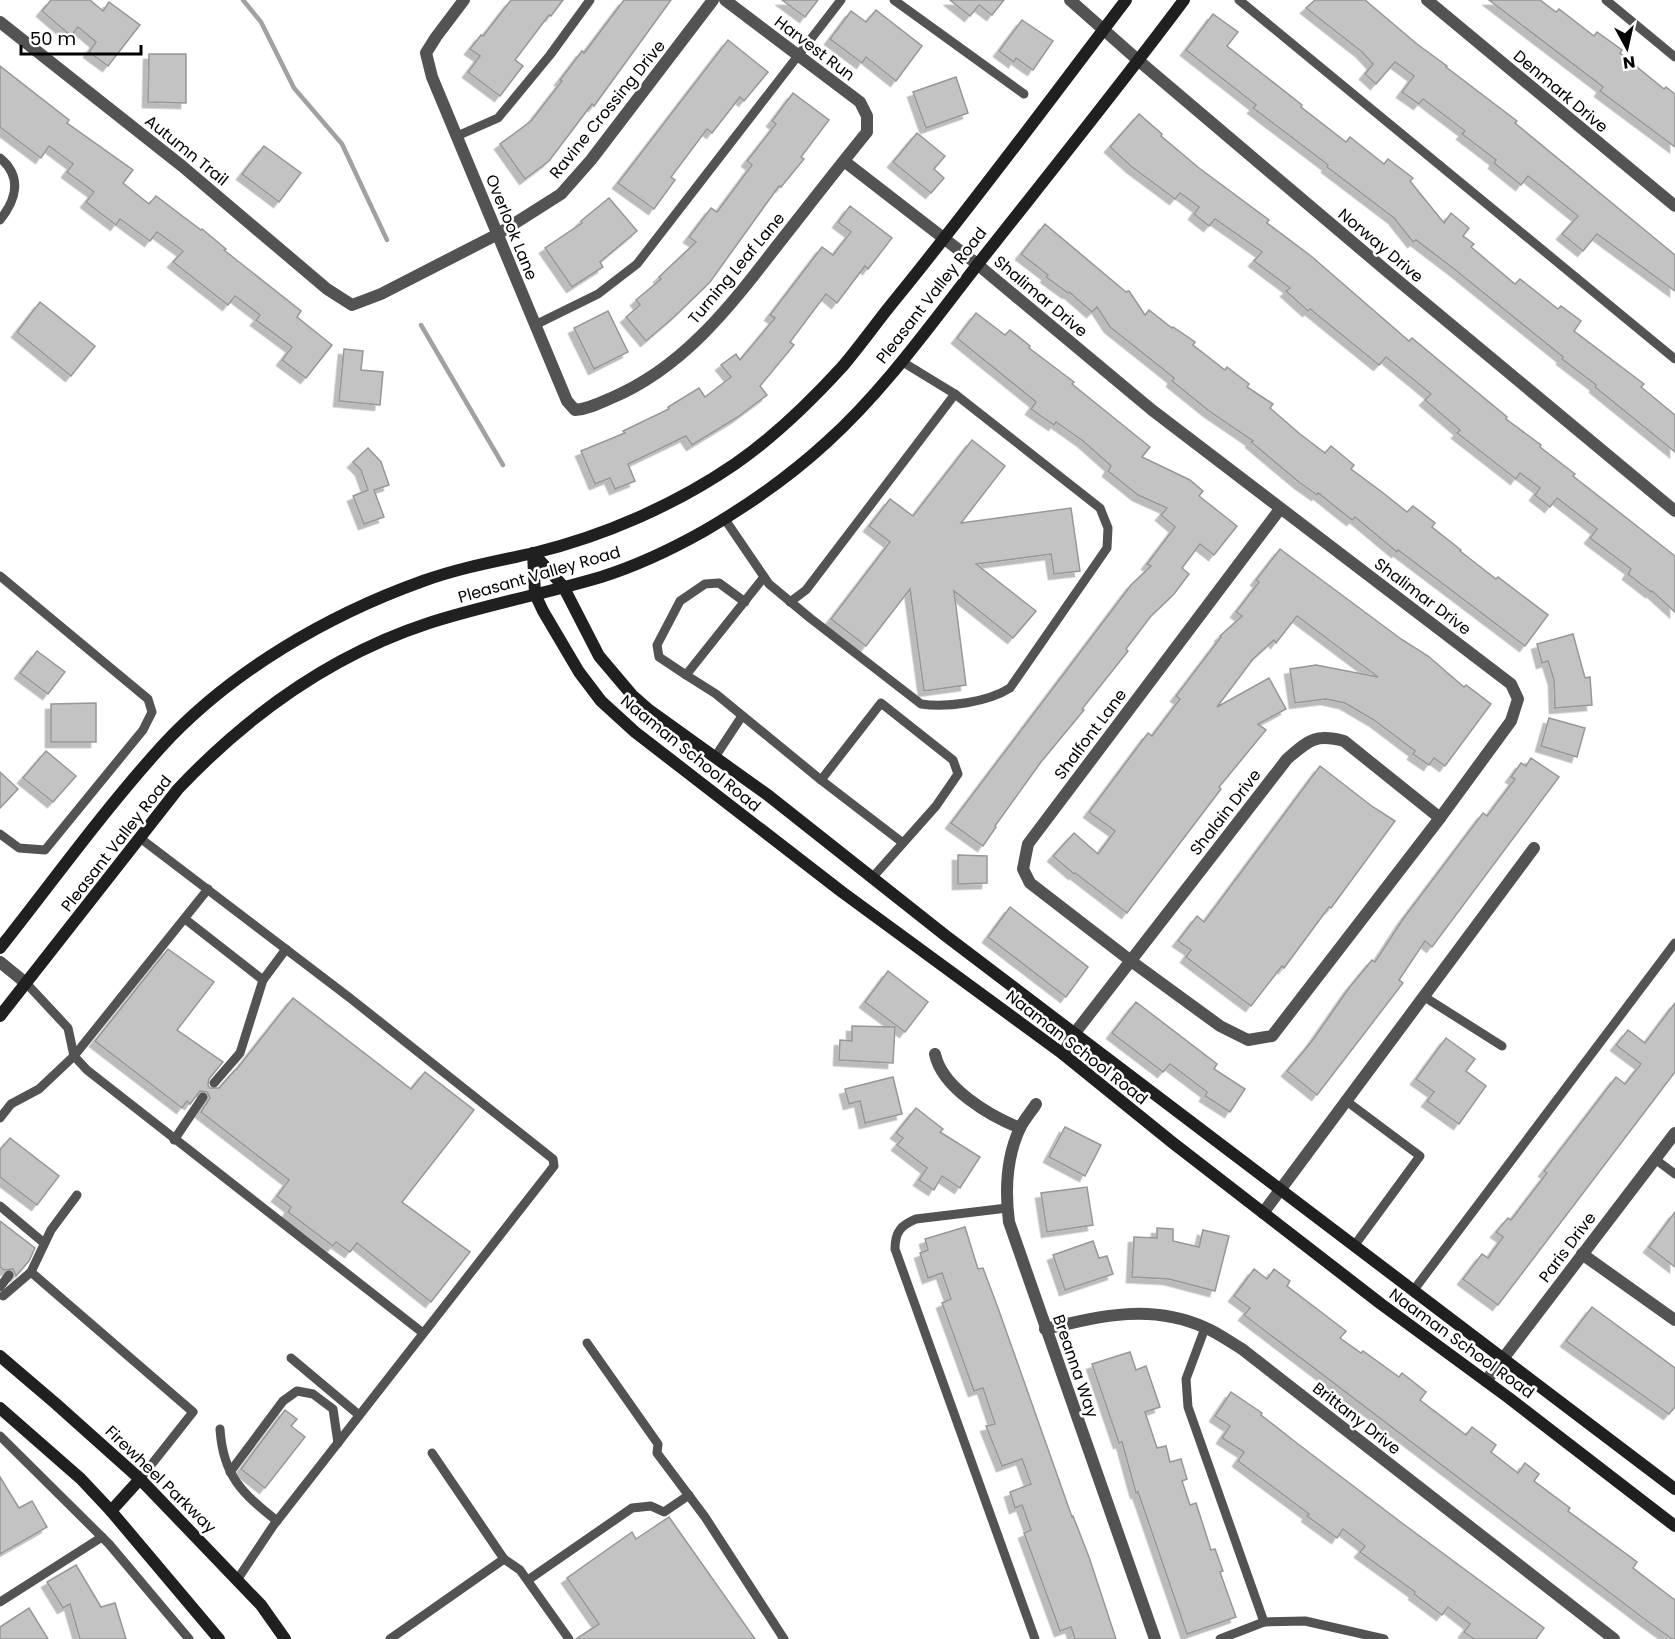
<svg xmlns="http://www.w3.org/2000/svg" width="1675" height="1639" font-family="Poppins,sans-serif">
<defs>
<filter id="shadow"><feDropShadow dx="-5.5" dy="5.5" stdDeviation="0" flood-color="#0004"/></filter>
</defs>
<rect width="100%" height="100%" fill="#fff"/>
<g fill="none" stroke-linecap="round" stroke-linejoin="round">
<!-- stream -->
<g stroke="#a1a1a1" stroke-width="4.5">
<polyline points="243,0 261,22 294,88 342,144 387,240"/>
<polyline points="421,325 503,465"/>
</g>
</g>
<!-- building -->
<g fill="#c3c3c3" stroke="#979797" stroke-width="1.5" filter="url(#shadow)">
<polygon points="51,0 90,0 103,11 109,2 140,25 108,66 89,52 96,42 78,27 71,36 42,11"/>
<polygon points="511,0 563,0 551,16 549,15 515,60 523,66 500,96 468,72 480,56 470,49 481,35 483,36"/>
<polygon points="624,0 671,0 594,106 592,104 549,161 525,179 500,144 531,121 562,81 560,80 582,51 584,53"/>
<polygon points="782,0 818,0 805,17"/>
<polygon points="950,0 1004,0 992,15 979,5 970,16"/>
<polygon points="1315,0 1365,0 1417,44 1447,66 1446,67 1517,121 1515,123 1675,255 1675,291 1597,234 1583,251 1562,234 1578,216 1528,176 1521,185 1494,163 1496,160 1462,134 1465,131 1423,99 1419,104 1402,92 1414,76 1395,62 1376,84 1365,74 1373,64 1362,52 1306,8"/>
<polygon points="1489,0 1540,0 1556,12 1559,9 1594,36 1597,32 1622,50 1620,53 1664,89 1666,87 1675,94 1675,147 1600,91 1603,87"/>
<polygon points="876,10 922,46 896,81 866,57 862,63 830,39 851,11 866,22"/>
<polygon points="1213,14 1238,32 1227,46 1302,105 1301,107 1346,142 1350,137 1384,164 1388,159 1413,178 1410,181 1444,223 1451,213 1469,228 1463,236 1474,244 1471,247 1515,284 1520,279 1558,309 1561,306 1581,321 1574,331 1644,384 1641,387 1675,415 1675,452 1595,387 1596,385 1562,359 1563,357 1454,269 1416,240 1413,242 1394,218 1327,167 1328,165 1253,108 1256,105 1186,50"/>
<polygon points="1022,20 1053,41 1033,70 1016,58 1014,62 999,51"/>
<polygon points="728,40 768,72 744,101 740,97 712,133 707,129 671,177 675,180 654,209 618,183"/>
<polygon points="149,54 186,54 186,103 148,102"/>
<polygon points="0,66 69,120 67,123 133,170 123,183 149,204 156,196 201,230 202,229 226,249 224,250 301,311 297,317 332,345 306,378 282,360 292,347 256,320 260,315 235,296 228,305 173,262 183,251 157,232 150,241 120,219 116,225 86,202 94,192 67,172 73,164 49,146 41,158 0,127"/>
<polygon points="956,77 968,113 926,128 913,92"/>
<polygon points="793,93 829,120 801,157 804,159 781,187 779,186 710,282 674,317 646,341 626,317 640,305 636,300 661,279 659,277 696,242 689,237 711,208 717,212 752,165 747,161 776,124 772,121"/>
<polygon points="1139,114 1162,134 1161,136 1199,168 1269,220 1267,223 1311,256 1409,341 1412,338 1507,417 1506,419 1541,445 1540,447 1575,474 1573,476 1675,556 1675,612 1652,591 1651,592 1628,574 1631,569 1590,538 1597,529 1557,498 1550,507 1535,495 1540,488 1520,473 1516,479 1457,433 1460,430 1425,400 1431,394 1386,357 1379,365 1310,309 1308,311 1286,291 1290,288 1254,261 1262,252 1215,219 1209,226 1194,214 1199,207 1180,193 1175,199 1132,167 1110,147"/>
<polygon points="917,133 945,156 934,169 944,178 931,193 893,162"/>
<polygon points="264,146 301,173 279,202 242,174"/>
<polygon points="609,198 637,231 600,262 603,267 572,287 545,248 582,223 581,221"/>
<polygon points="850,206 892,238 868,269 865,266 837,303 826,294 790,342 794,345 760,386 767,395 738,417 692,445 686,436 628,464 635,481 615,489 610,478 595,484 581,451 625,433 623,431 669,409 668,407 699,388 705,397 731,377 721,365 736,354 740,360 775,318 770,315 822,247 833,255 851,232 838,222"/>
<polygon points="1045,224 1126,292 1129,291 1145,315 1149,310 1172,328 1173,327 1195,342 1193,345 1225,370 1227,367 1249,384 1247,387 1273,404 1270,408 1300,434 1325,453 1331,446 1354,465 1351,469 1382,492 1407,512 1413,506 1435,523 1432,527 1461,550 1460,551 1496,579 1498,577 1548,615 1525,646 1398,550 1397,552 1355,517 1352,520 1318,493 1317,495 1300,483 1251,442 1253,441 1209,411 1172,381 1174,378 1110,327 1097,307 1092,312 1069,292 1068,293 1046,277 1048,275 1021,254"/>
<polygon points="40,302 95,346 71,376 17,332"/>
<polygon points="608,311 628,352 594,369 574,328"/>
<polygon points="976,313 1005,335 1010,330 1030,346 1029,348 1074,382 1072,384 1150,447 1142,457 1190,480 1203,491 1199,496 1237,526 1214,555 1200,544 1182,568 1189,574 1174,594 1151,616 1126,649 1128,651 1082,709 1084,710 1041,762 995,826 996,827 983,846 951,823 1131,585 1151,566 1147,564 1175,527 1161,515 1167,508 1138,495 1108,471 1111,466 1083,441 1056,422 1054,425 1031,409 1036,402 957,338"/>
<polygon points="344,349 363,351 361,370 383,372 380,405 339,401"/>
<polygon points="972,440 1005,466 961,523 1071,508 1080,571 1054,574 1051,554 976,564 1036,611 1013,638 954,591 966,685 924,691 910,589 866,646 831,619 890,542 869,526 890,499 913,516"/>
<polygon points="368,448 381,462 389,485 374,490 384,517 364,524 353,496 368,490 361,470 353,462"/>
<polygon points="1280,549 1401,639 1428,656 1464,687 1466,685 1491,704 1445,766 1434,758 1429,765 1413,754 1415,751 1374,720 1345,703 1326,699 1295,703 1290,669 1316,665 1378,677 1297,616 1276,643 1274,640 1253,659 1217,707 1269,678 1286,709 1258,724 1266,730 1219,787 1221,789 1127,913 1075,873 1074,874 1053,856 1074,833 1098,854 1115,831 1089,812 1148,733 1152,736 1180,699 1176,696 1221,637 1220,636 1242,616 1236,612 1259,582 1256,580"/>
<polygon points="1573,634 1585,678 1590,677 1592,705 1555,708 1554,680 1548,661 1542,663 1537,644"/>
<polygon points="37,651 65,672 48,694 20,673"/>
<polygon points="96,703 96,742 51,742 51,704"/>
<polygon points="1549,718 1585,728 1577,757 1541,746"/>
<polygon points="46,751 76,776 53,802 23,778"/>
<polygon points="1531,758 1559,777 1432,947 1425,941 1399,980 1403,983 1317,1095 1287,1071 1312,1041 1349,988 1372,960 1375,962 1403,919 1483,813 1487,816 1515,779 1511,777 1521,763 1526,766"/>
<polygon points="1320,766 1373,807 1395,821 1331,908 1329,907 1284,968 1282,966 1251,1006 1186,957 1191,950 1178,941 1197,916 1204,922"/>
<polygon points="0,772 18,789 0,808"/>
<polygon points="958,855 987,856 987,883 958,884"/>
<polygon points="1010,907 1088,967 1066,997 988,937"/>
<polygon points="168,949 214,982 177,1030 223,1062 209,1079 208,1085 210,1088 219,1088 235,1070 236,1070 293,998 411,1089 425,1072 474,1110 402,1202 470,1252 431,1302 357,1243 350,1252 336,1242 333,1246 288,1212 291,1207 277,1196 289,1180 201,1112 210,1098 207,1092 200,1091 190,1104 187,1101 182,1108 95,1041"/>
<polygon points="888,971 928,1002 905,1032 865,1002"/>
<polygon points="1136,1002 1217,1064 1214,1069 1245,1089 1230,1112 1205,1096 1207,1092 1170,1064 1163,1072 1112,1033"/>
<polygon points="1675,1003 1675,1072 1498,1305 1463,1279 1482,1254 1488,1258 1503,1237 1496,1232 1508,1218 1511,1220 1547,1173 1544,1171 1616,1077 1625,1084 1641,1064 1616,1045 1628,1030 1645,1043"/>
<polygon points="852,1026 895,1027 893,1063 839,1060 840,1040 852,1041"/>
<polygon points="1446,1038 1475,1059 1466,1071 1486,1086 1459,1124 1427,1101 1434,1092 1416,1079"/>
<polygon points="893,1077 902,1114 865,1123 860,1101 849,1104 845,1089"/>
<polygon points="916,1108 943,1129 940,1132 980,1157 960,1188 942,1176 934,1190 919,1180 927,1168 897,1145 903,1138 896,1133"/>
<polygon points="1065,1127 1101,1145 1085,1176 1049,1157"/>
<polygon points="10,1138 59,1176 37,1205 0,1177 0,1150"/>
<polygon points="1087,1187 1093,1225 1047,1232 1041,1193"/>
<polygon points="1675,1212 1675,1267 1649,1247"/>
<polygon points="0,1221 35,1248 29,1261 16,1276 13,1269 4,1270 0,1267"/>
<polygon points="965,1227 978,1269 983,1268 998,1308 1072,1517 1073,1516 1089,1557 1116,1639 1075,1639 1071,1627 1060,1631 1024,1533 1031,1530 1022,1505 1015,1508 1010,1492 1031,1484 1022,1459 1002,1466 986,1426 995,1424 983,1388 974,1391 942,1303 951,1299 942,1273 928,1278 920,1253 928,1250 925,1239"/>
<polygon points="1157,1228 1173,1229 1173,1241 1199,1247 1203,1230 1229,1236 1215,1291 1169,1279 1132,1277 1134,1237 1157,1238"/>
<polygon points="1093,1241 1099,1258 1107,1256 1113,1274 1065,1290 1053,1255"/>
<polygon points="1254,1269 1267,1279 1274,1269 1290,1281 1287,1286 1346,1331 1340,1338 1361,1353 1363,1351 1399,1377 1402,1373 1426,1392 1420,1400 1466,1435 1472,1427 1496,1445 1491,1452 1518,1473 1525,1463 1539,1474 1534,1481 1570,1508 1568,1511 1637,1562 1633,1568 1675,1600 1675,1639 1672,1639 1647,1621 1244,1315 1250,1308 1234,1296"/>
<polygon points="1592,1307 1675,1368 1675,1407 1669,1414 1566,1341"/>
<polygon points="1130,1352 1136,1370 1146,1366 1160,1407 1145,1412 1157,1448 1166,1446 1170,1462 1181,1459 1187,1479 1182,1481 1190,1505 1196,1503 1211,1550 1215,1549 1223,1571 1220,1572 1236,1617 1187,1634 1138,1492 1136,1493 1122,1442 1119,1443 1092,1364"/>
<polygon points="1231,1392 1262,1413 1261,1415 1298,1444 1402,1523 1544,1628 1536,1639 1474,1639 1464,1632 1470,1624 1448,1607 1442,1615 1414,1594 1415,1592 1360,1552 1365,1546 1343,1529 1337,1538 1307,1516 1309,1514 1238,1461 1244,1452 1222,1438 1230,1426 1215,1416"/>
<polygon points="285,1410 297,1419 291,1426 305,1437 265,1488 241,1469"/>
<polygon points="0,1477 19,1508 32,1501 47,1527 0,1554"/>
<polygon points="669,1517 755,1639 576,1639 599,1624 567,1578 632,1532 636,1539"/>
<polygon points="76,1565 101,1607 115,1603 126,1639 80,1639 70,1604 63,1608 47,1582"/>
<polygon points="29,1608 48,1639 0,1639 0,1627"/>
</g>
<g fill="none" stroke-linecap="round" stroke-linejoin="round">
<!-- service -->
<g stroke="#535353" stroke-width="9">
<polyline points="894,0 1024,94"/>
<polyline points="1239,0 1675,359"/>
<polyline points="1606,0 1675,57"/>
<polyline points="457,136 498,118 550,55 590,0"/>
<path d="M0 158C23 177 16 200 0 220"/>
<polyline points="535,325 598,294 637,264 841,0"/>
<path d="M724 518 769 584 810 618 921 704C947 708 988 702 1010 688L1107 548 1108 528 1100 508 955 394 901 361"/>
<polyline points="0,576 148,699 152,712 143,730 45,850 19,848 0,834"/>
<polyline points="764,577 686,675 716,694 821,780 881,703 953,760 958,774 936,806 872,878"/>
<polyline points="790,602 806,590 955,394"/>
<polyline points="686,675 659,657 657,645 680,601 705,584 719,583 745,602"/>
<polyline points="715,757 742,716"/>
<polyline points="821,780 903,843"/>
<polyline points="140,838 350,998 553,1159 554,1166 273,1526 237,1580"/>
<polyline points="185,919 263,980 286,949"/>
<polyline points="27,984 68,1028 74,1056 87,1070 423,1333"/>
<polyline points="1423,996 1502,1046"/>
<polyline points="214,1083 240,1053 263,980"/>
<polyline points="1345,1100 1420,1156 1354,1246"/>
<polyline points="0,1118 11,1104 39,1089 74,1056 208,889"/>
<polyline points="174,1140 203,1097"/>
<polyline points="1655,1159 1675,1174"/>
<polyline points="0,1206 44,1243"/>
<path d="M1007 1208 916 1219C901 1225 895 1232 895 1249L1035 1639"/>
<polyline points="31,1272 51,1230 77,1195"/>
<polyline points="0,1287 9,1275"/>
<polyline points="1413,1291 1675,943"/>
<polyline points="3,1296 31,1272 193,1412 140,1479"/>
<polyline points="1205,1328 1186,1379 1188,1407 1264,1622"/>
<polyline points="587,1343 658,1444 657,1453 705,1517 784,1639"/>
<polyline points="291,1358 359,1415"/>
<path d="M220 1429C223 1476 242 1493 277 1521"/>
<polyline points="0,1436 109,1544 189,1639"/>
<polyline points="432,1453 504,1559"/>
<polyline points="230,1472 283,1401 297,1391 313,1394 333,1409 338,1443"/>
<polyline points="528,1580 632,1508 651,1506 664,1512 689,1495"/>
<polyline points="0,1602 102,1537"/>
<polyline points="390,1639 504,1559 520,1570 569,1639"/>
<polyline points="1220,1639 1264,1622 1305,1621 1384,1639"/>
</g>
<!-- minor -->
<g stroke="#535353" stroke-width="12">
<path d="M464 0 436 37 426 53 432 77 567 401 575 410C587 409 598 404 609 399 682 369 729 308 776 247 806 209 836 170 867 132V116L860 102 725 0"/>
<polyline points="1070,0 1139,61 1389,273 1675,511"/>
<polyline points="1427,0 1675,206"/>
<polyline points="0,22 182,166 327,289 352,305 381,294 498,234 561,194 591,160 713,0"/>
<polyline points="844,161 977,264 1152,410 1511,684 1518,699 1511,721 1440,818 1272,1036 1248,1040 1220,1026 1131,961 1030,883 1023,869 1028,844 1280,509"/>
<polyline points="0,962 27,984"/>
<path d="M935 1054C942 1088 990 1116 1020 1128"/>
<path d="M1063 1054 1074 1034 1287 759C1308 741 1315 733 1344 741L1440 818"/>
<path d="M1036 1104C1031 1112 1024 1120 1020 1128 1006 1158 1005 1191 1009 1222L1155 1639"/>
<polyline points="1263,1213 1534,848"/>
<polyline points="1582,1254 1675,1320"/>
<path d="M1045 1329C1100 1316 1151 1303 1206 1328 1218 1333 1230 1342 1242 1349L1614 1639"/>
<polyline points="1486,1381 1675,1133"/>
</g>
<!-- secondary -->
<g stroke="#202020" stroke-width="12">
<polyline points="533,553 535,594 543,611 579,672 601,701 635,732 842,892 1063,1054 1173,1143 1381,1304 1509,1398 1675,1526"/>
<polyline points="533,553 563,586 599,656 632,695 649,710 769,796 946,936 1675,1489"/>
<path d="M0 948C53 881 104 810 162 746 231 671 328 615 423 581 459 568 497 561 534 553 604 536 675 505 735 464 774 437 810 402 842 367 860 346 876 323 894 301 974 203 1049 101 1126 0"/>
<path d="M0 1016 178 789C247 716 331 655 429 623 485 605 544 594 601 577 636 566 672 549 704 531 747 506 790 476 827 442 890 385 940 311 993 245 1057 164 1122 83 1184 0"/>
<polyline points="0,1356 55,1403 140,1479 261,1605 285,1639"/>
<polyline points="0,1408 81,1479 111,1511 219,1639"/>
<polyline points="111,1511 140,1479"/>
</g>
</g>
<g text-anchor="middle" stroke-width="5" stroke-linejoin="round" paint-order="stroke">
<!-- street labels -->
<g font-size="16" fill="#000" stroke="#fff">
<text transform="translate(815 48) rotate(37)" y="6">Harvest Run</text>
<text transform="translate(1561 91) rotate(40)" y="6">Denmark Drive</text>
<text transform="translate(607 109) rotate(-51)" y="6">Ravine Crossing Drive</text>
<text transform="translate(187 150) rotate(39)" y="6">Autumn Trail</text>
<text transform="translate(512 227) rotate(68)" y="6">Overlook Lane</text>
<text transform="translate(1381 245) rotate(40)" y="6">Norway Drive</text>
<text transform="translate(736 268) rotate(-50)" y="6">Turning Leaf Lane</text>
<text transform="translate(931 295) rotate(-52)" y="6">Pleasant Valley Road</text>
<text transform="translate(1041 296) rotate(40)" y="6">Shalimar Drive</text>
<text transform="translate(539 574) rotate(-16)" y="6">Pleasant Valley Road</text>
<text transform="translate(1423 596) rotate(37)" y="6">Shalimar Drive</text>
<text transform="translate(1090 734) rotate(-53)" y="6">Shalfont Lane</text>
<text transform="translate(691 753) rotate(39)" y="6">Naaman School Road</text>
<text transform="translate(1225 812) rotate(-52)" y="6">Shalain Drive</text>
<text transform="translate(116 843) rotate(-52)" y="6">Pleasant Valley Road</text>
<text transform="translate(1077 1047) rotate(38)" y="6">Naaman School Road</text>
<text transform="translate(1567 1247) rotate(-53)" y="6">Paris Drive</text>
<text transform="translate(1462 1343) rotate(36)" y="6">Naaman School Road</text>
<text transform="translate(1076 1366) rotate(71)" y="6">Breanna Way</text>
<text transform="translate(1357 1418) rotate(38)" y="6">Brittany Drive</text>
<text transform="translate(161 1479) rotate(44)" y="6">Firewheel Parkway</text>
</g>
</g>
<!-- north arrow -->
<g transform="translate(1627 48) rotate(172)" stroke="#ffffff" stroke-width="4.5" paint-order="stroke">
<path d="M0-4.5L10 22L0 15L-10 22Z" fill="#000000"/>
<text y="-9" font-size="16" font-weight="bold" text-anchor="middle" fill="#000000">N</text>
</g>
<!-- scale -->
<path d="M21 45v9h120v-9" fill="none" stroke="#000000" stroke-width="3"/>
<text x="30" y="45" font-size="18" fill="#000000" stroke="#ffffff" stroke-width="4.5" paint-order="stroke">50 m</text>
</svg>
